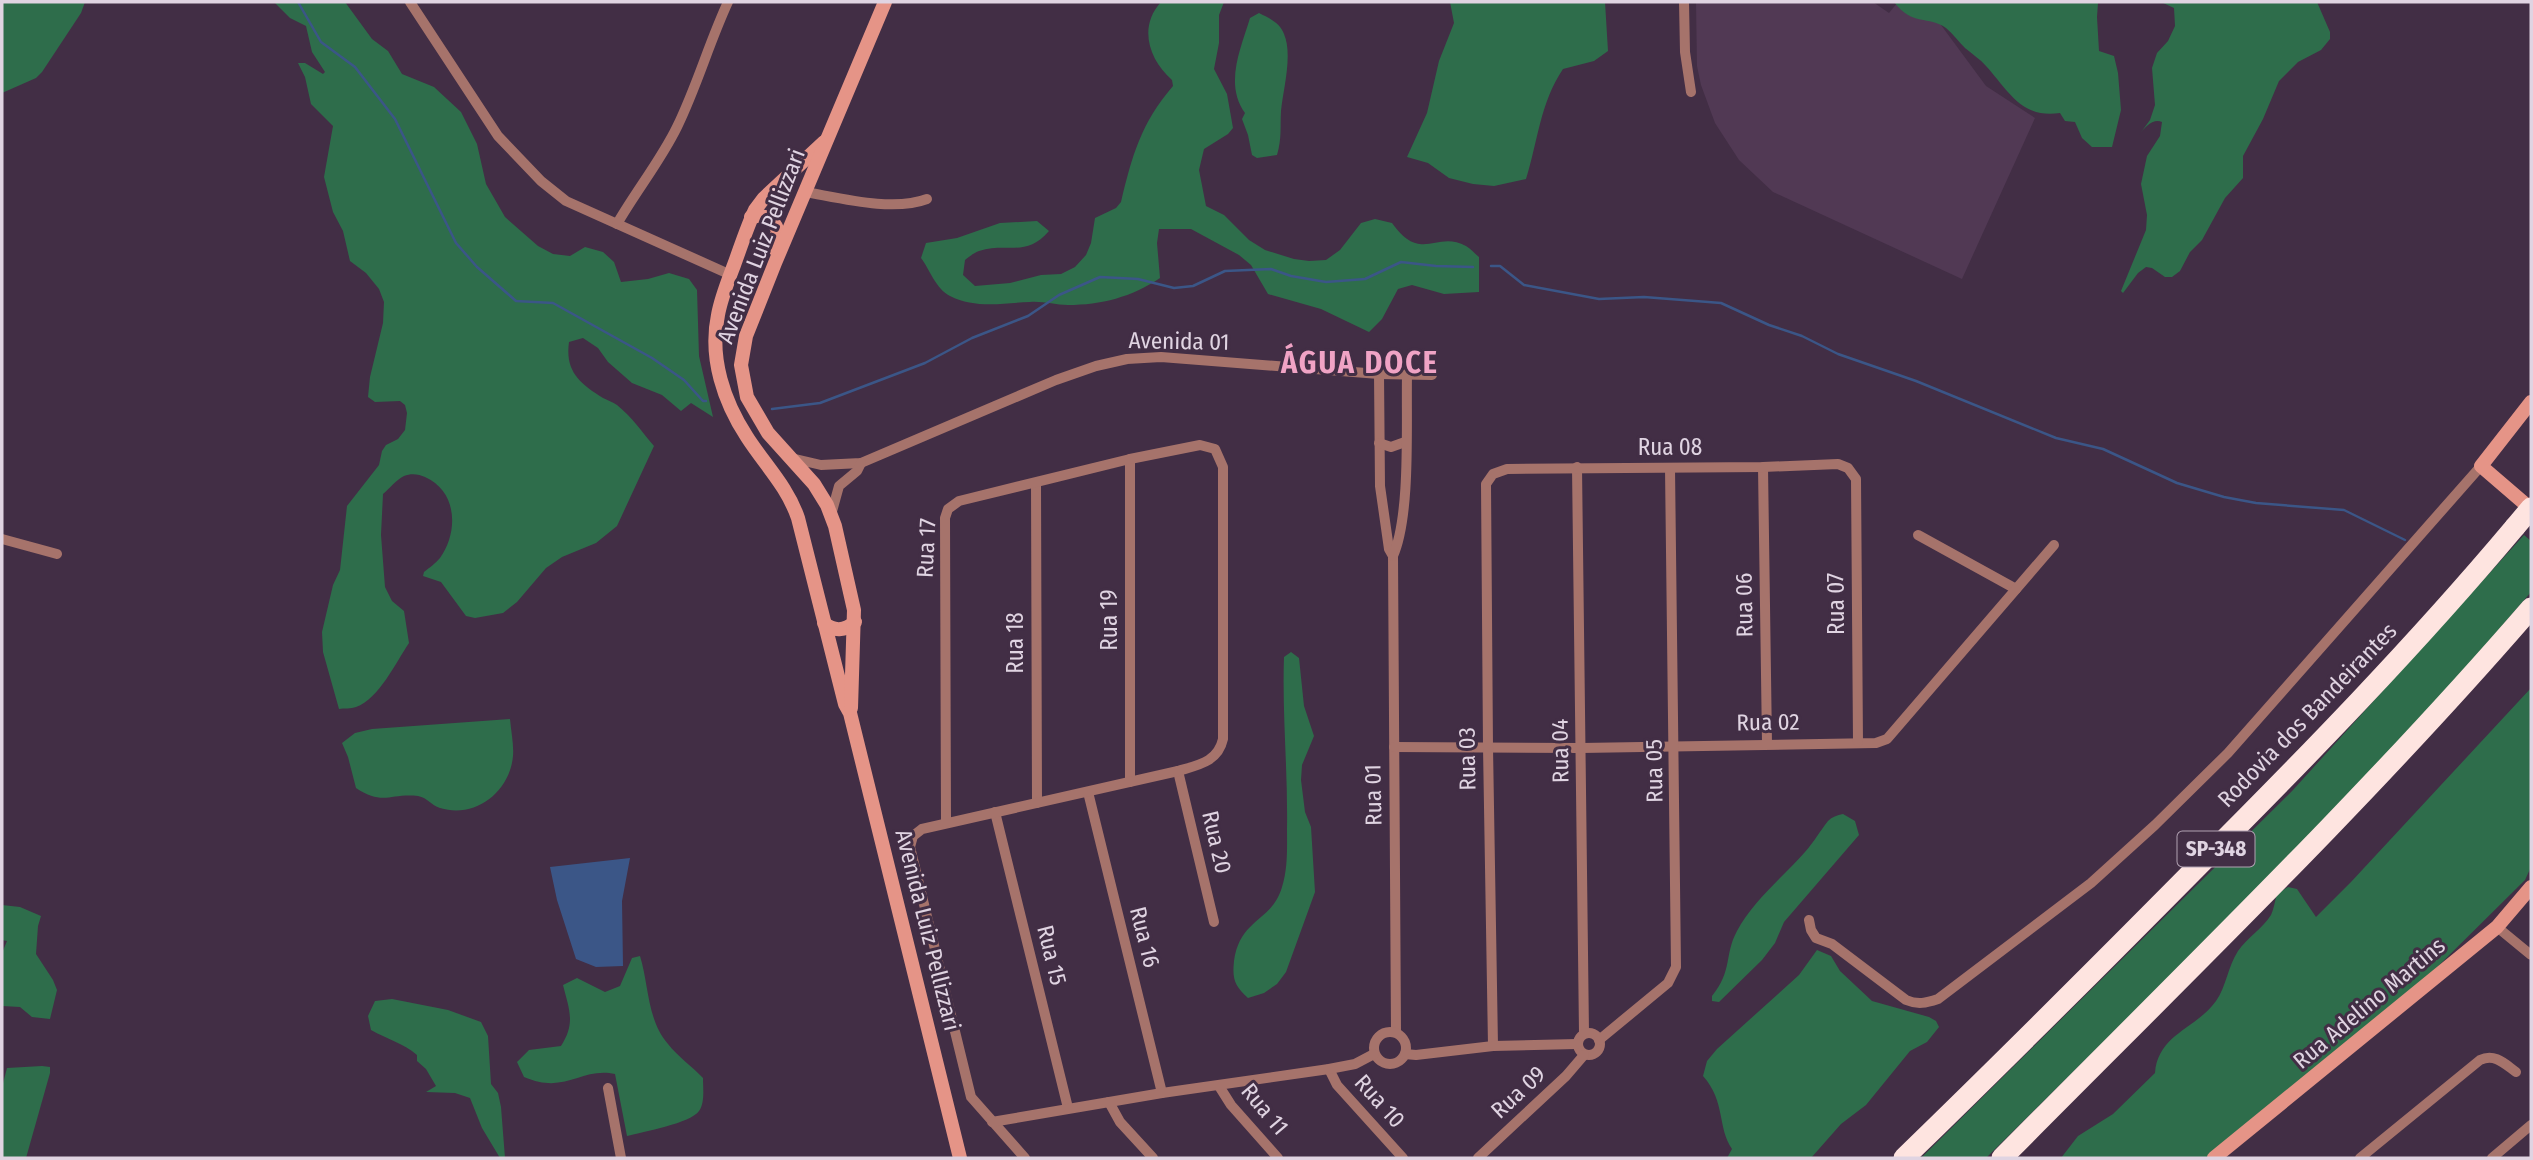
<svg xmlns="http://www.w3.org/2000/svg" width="2533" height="1160" font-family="'Fira Sans Condensed',sans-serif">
<rect width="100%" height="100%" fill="#422e45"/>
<!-- built -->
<polygon fill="#513954" points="1696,2 1873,2 1889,13 1898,2 1924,2 1986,86 2035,118 1962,279 1773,192 1739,160 1715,123 1701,85 1697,66"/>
<!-- green -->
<g fill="#2e6d4b">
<polygon points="2,2 85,2 81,13 42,72 36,78 2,93"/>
<path d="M274 2H345L372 39 388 51 402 74 434 87 461 112 477 144 486 184 505 217 538 246 553 254 570 256 585 247 603 252 614 262 621 282 648 279 669 273 689 279 697 290 699 356 713 417 691 403 681 411 662 395 632 383 608 362 598 348 583 338 569 342C565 371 579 383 603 398 607 400 613 402 617 405 632 417 642 432 654 446L617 526 596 543 562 557 546 568 517 602 503 613 475 618 466 616 441 582 423 576 424 572C429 568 436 563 440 558 459 531 457 491 425 477 419 474 411 473 404 476 397 479 389 489 383 494L381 535 385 587 392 601 404 611 409 643C396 662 379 699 356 707 351 709 344 708 339 709L323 652 322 632 333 585 340 570 347 506 379 465 382 451 386 445 398 439 405 430 407 413 405 405 400 401 375 402 368 397 370 377 383 323 384 302 379 289 366 273 350 261 343 231 333 212 324 177 333 126 311 104 305 77 298 63H305L323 74 325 72 312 52 306 26 290 18Z"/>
<path d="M1161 2H1224L1219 15V43L1214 69 1227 94 1233 128 1228 134 1204 149 1199 170 1206 206 1224 215 1249 240 1265 250 1294 259 1309 261 1326 260 1340 250 1361 223 1375 219 1392 223C1421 264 1436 230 1466 246 1471 249 1475 254 1479 257V292L1444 294 1412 285 1398 289 1382 319 1369 332 1321 309 1268 294 1251 265 1239 255 1191 229H1159L1157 243 1160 278C1132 297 1101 305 1068 305 1055 305 1043 301 1030 302 1004 303 975 309 950 296 936 289 930 270 921 258L926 243 957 238 1000 223 1037 221 1049 231C1026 258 1007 242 979 251 975 252 969 257 965 260L963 275 975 286 1010 283 1041 275 1061 274 1075 267 1086 255 1091 243 1095 218 1116 208 1121 202C1132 156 1141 123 1173 86L1172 80C1149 60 1138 27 1161 2Z"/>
<path d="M1450 2H1605L1608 51 1594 61 1563 69C1540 103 1538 141 1526 179L1494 186 1473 184 1449 178 1428 163 1407 157 1427 113 1439 61 1454 23Z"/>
<path d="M1894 2H2101L2098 3 2097 17 2099 51 2114 56 2118 73 2121 110 2112 147H2092L2082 138 2075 122 2065 121 2060 113C2021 119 2008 90 1986 66 1980 59 1972 54 1965 48 1959 42 1953 34 1946 28 1928 15 1913 27 1894 2Z"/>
<path d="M2161 2H2317L2330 32V39L2321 50 2298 62 2279 81 2263 119 2243 156V178L2225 198 2202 240 2190 252 2180 271 2172 277H2165L2152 268 2146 267 2138 273 2123 293 2121 291 2146 230 2147 215 2141 184 2147 156 2160 136 2162 122C2153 118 2144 128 2139 135L2150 120 2155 105 2152 68 2157 53 2168 41 2175 26 2174 8Z"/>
<path d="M1259 13C1269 18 1280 23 1284 34 1293 55 1283 90 1281 111 1280 128 1282 138 1277 155L1257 158 1252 155 1248 135 1242 119 1245 113C1224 84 1241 48 1250 18Z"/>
<polygon points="2524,535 2531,541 2531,592 2446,691 2275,872 1986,1158 1921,1158 2293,790"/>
<path d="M1291 652 1299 658 1304 706 1314 736 1302 765 1301 780 1305 812 1311 827 1315 892 1286 972 1277 984 1264 993 1248 998C1235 986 1232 980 1234 961 1240 918 1272 922 1282 887 1288 868 1287 848 1287 829 1288 771 1282 714 1284 657Z"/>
<path d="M2531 688V867L2525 880 2419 985 2209 1158H2061L2078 1136 2113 1114 2155 1073C2158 1034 2196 1029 2216 1001 2226 987 2228 966 2238 951 2247 938 2263 928 2271 915 2274 909 2275 900 2277 894L2288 887 2297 889 2316 917 2351 882Z"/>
<path d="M510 719C511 731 514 745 513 756 510 791 476 819 440 808 431 805 428 798 418 796 390 793 383 806 356 788L348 757 342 743 355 733 372 729Z"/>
<path d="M1843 814 1855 821 1859 835 1784 922 1775 943 1762 960 1719 1002 1712 1001V996C1733 970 1724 955 1737 931 1753 901 1783 877 1805 852 1814 842 1820 831 1828 821 1832 817 1837 815 1843 814Z"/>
<polygon points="2,905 20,907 41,916 38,926 36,954 53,980 57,990 50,1019 32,1017 20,1007 2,1006 2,953 7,941 2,940"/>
<path d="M1817 950 1831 956 1840 971 1872 1001 1929 1017 1936 1021 1939 1027 1927 1042 1910 1051 1866 1105 1841 1124 1811 1158H1727L1732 1149C1717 1127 1726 1102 1703 1076L1707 1061 1717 1049 1799 975Z"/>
<path d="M640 956C649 985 647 1020 668 1044 678 1057 692 1066 703 1078 703 1088 705 1103 699 1111 691 1123 643 1132 627 1136L615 1074C580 1067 566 1095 524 1077L517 1062 529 1050 561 1046C576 1023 569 1009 563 985L577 978 605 992 620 986 632 958Z"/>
<path d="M392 999 448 1010 481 1022 488 1036 491 1084 498 1093 501 1107 505 1158H500L482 1128 470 1098 455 1093 426 1092 436 1086 426 1069 417 1061V1055C403 1043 387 1039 371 1030L368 1016 375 1001Z"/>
<polygon points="42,1066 50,1067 50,1073 26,1158 2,1158 2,1087 7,1068"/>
</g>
<!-- water -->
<polygon fill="#3b5687" points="630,858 622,901 623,966 596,967 576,959 557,900 550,867"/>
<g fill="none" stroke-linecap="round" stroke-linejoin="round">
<!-- stream -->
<g stroke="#3b5687" stroke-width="2.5">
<polyline points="298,2 321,42 355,67 395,119 456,243 477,267 516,301 553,303 652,358 684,380 703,401 706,401"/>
<polyline points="1491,266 1500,266 1524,285 1599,299 1644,297 1721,303 1769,325 1802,336 1838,354 1916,381 2056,438 2103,449 2177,483 2224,497 2256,503 2344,510 2405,540"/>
<polyline points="772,409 820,403 925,363 972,338 1028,316 1059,295 1100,277 1138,279 1174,288 1193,286 1225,271 1271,269 1291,276 1326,282 1365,279 1401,262 1436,266 1473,267"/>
</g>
<!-- street -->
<g stroke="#a6736b" stroke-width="10">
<polyline points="410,2 498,136 541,181 566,201 731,275"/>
<polyline points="1684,2 1685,52 1691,92"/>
<path d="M805 192C840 198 893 212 927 199"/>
<path d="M617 224C636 191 661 160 677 127 697 86 709 43 728 2"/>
<polyline points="1379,374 1380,486 1389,549 1393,556 1396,1032"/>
<polyline points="1379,443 1391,447 1405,442"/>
<polyline points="791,458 821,465 861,463 1056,380 1096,366 1127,359 1161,357 1379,374 1432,375"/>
<polyline points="1577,467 1584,1033"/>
<polyline points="1763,467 1767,743"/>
<polyline points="1036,483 1037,803"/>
<polyline points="831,515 839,486 857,471 861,463"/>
<polyline points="1918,535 2016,589"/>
<polyline points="2,539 57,554"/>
<path d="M1393 556C1411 515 1406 422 1407 375"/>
<polyline points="1394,747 1581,748 1876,743 1887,739 2054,545"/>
<polyline points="1178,771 1214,922"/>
<polyline points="1130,782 1130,459"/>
<polyline points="1088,792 1162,1093"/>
<polyline points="995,812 1068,1108"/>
<path d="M946 823 945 518 948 509 959 501 1130 459 1200 445 1215 449 1223 467V739C1218 762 1198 765 1178 771L922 829 913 836 910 847 971 1097 1025 1158"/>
<path d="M1809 920 1811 930 1816 938 1832 944 1906 1000C1918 1005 1926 1003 1938 999L2091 883 2155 825 2228 753 2481 466"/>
<polyline points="2497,927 2531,955"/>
<circle cx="1390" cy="1048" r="16"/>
<circle cx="1589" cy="1044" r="11"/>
<polyline points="1599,1040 1668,983 1676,967 1670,468"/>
<polyline points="1493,1046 1488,747 1486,484 1493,474 1507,469 1763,467 1838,464 1848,468 1856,479 1858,742"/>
<polyline points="1405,1054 1416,1055 1493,1046 1577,1044"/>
<polyline points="1329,1069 1337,1085 1403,1158"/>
<polyline points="1219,1086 1231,1105 1278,1158"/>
<polyline points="608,1088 621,1158"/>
<polyline points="1109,1102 1120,1122 1153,1158"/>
<polyline points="992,1122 1162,1093 1329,1069 1355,1064 1374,1054"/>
<polyline points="1478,1158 1566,1076 1584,1055"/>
<path d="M2360 1158 2480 1060C2495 1053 2505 1064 2516 1072"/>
<polyline points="2492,1158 2531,1125"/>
</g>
<!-- secondary -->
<g stroke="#e59487" stroke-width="14">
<path d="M824 142 764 198 755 210C747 227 741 246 734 265 728 281 721 298 718 315 709 358 724 402 747 437 765 465 787 486 798 518L845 704 850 713 960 1158"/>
<path d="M751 217C764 214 774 219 778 231L773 248"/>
<polyline points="2531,402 2481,466 2531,509"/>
<path d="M824 623C834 632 845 631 855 622"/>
<polyline points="851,708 854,610 835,526 827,505 814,484 768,433 747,397 741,365 746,336 775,263 885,2"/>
<polyline points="2214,1158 2497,927 2531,887"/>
</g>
<!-- highway -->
<g stroke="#fee4e0" stroke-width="21">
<path d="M1904 1158C2003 1062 2100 965 2197 867 2307 757 2415 646 2515 527"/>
<path d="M2002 1158C2181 977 2364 801 2531 608"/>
</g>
<!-- highway-bridge -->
<polyline stroke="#fee4e0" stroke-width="21" points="2515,527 2531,508"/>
</g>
<g text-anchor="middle" stroke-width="6" stroke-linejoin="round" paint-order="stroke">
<!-- shield labels -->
<rect fill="#422e45" stroke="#b1a2b3" stroke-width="2" x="2177.5" y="831.5" width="77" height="35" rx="5"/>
<g font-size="21" font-weight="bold" fill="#e0d4e2">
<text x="2216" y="856">SP-348</text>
</g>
<!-- street labels -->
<g font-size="23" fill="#e0d4e2" stroke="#422e45">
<text transform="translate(761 246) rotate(-69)" y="8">Avenida Luiz Pellizzari</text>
<text transform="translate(1179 341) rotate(1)" y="8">Avenida 01</text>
<text x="1670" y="455">Rua 08</text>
<text transform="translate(926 548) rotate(-87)" y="8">Rua 17</text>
<text transform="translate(1836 604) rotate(-90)" y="8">Rua 07</text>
<text transform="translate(1744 605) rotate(-91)" y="8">Rua 06</text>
<text transform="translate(1109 620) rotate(-90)" y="8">Rua 19</text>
<text transform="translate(1015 643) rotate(-90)" y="8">Rua 18</text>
<text transform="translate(2307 715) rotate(-46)" y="8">Rodovia dos Bandeirantes</text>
<text transform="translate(1768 722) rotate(-1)" y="8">Rua 02</text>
<text transform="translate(1560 751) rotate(-91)" y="8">Rua 04</text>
<text transform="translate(1467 759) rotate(-91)" y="8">Rua 03</text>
<text transform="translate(1654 771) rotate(-91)" y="8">Rua 05</text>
<text transform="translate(1373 795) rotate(-91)" y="8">Rua 01</text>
<text transform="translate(1217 842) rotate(77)" y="8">Rua 20</text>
<text transform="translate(928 930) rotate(76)" y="8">Avenida Luiz Pellizzari</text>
<text transform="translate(1145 937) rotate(76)" y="8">Rua 16</text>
<text transform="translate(1052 955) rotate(76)" y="8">Rua 15</text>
<text transform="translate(2369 1003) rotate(-40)" y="8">Rua Adelino Martins</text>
<text transform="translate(1518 1092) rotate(-43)" y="8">Rua 09</text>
<text transform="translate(1380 1101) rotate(48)" y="8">Rua 10</text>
<text transform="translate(1265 1109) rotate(50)" y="8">Rua 11</text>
</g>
<!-- district labels -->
<g font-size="30" font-weight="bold" letter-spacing="2" fill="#f0a3c5" stroke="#422e45">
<text x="1360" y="373">ÁGUA DOCE</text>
</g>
</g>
<!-- border -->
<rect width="2533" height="1160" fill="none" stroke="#e0d4e2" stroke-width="7"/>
</svg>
